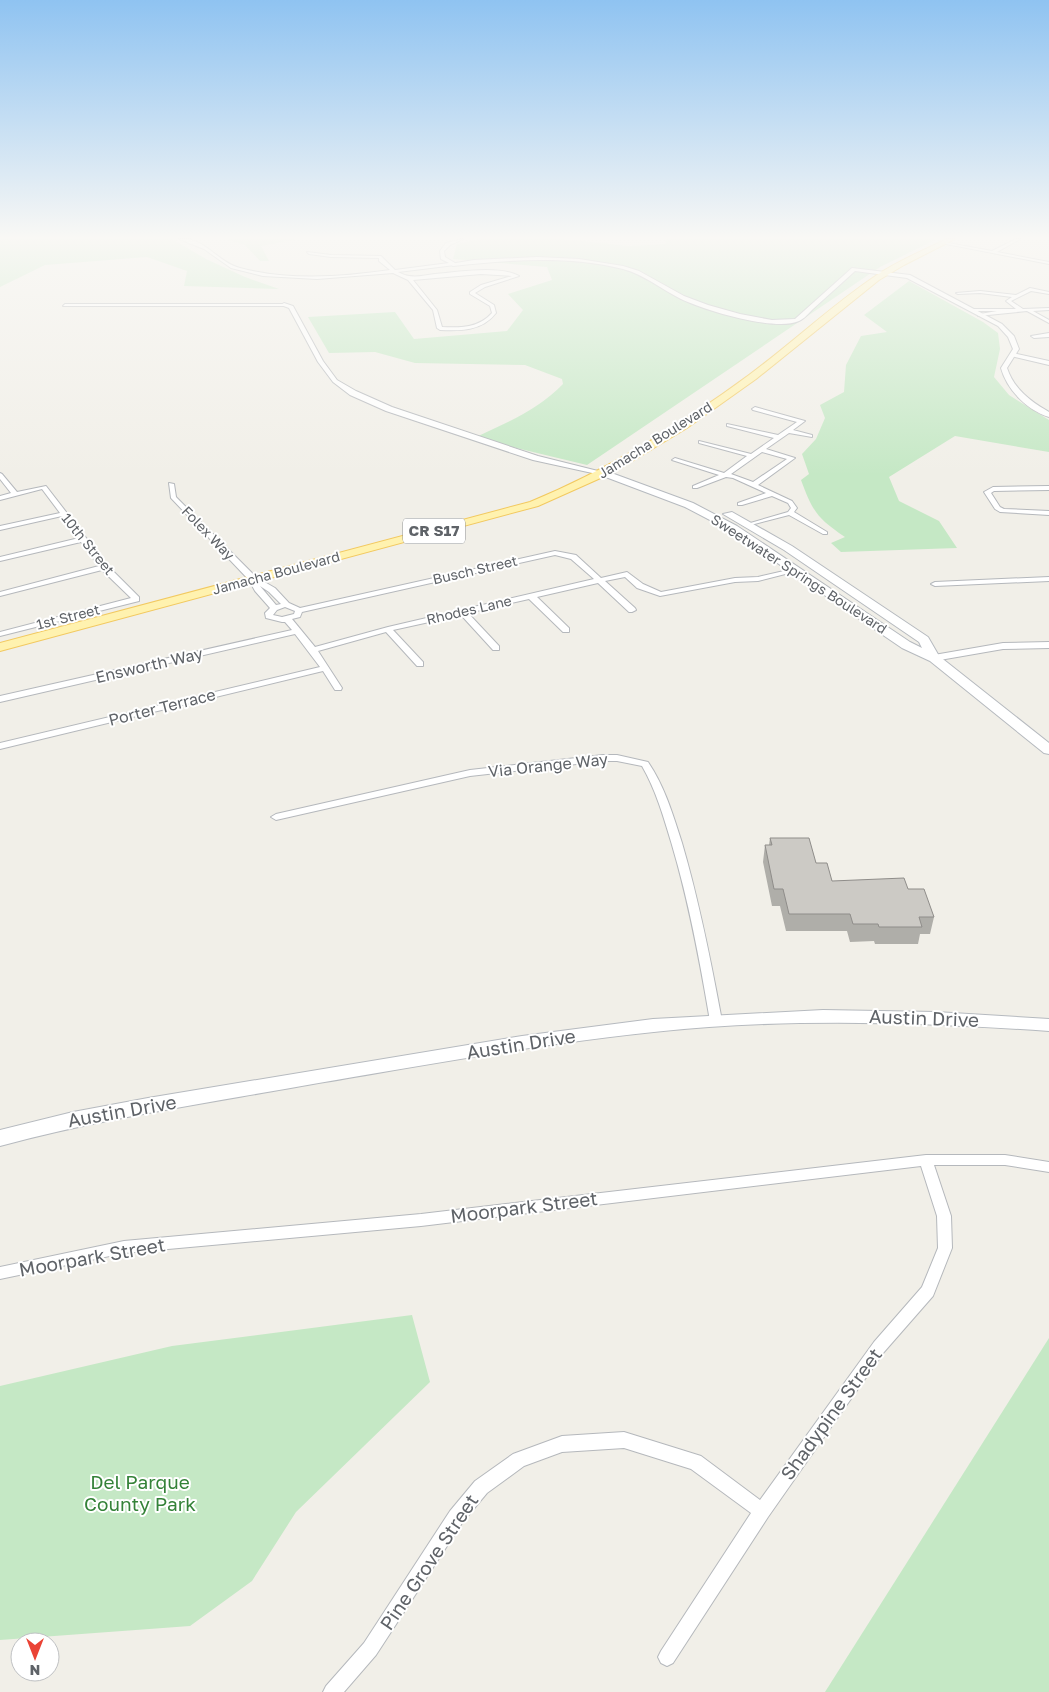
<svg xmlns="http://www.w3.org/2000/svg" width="1049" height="1692" font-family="'Golos Text',sans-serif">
<rect width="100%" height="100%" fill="#f1efe8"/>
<!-- green -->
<g fill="#c5e8c5">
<polygon points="0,239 172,239 206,259 245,277 279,289 184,286 187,271 147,257 45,265 0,287"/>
<polygon points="225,239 299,239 261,246 269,261 260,261 245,245"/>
<path d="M478 239H565L629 246 665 244 666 239H937L880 267 587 465 474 438C506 423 538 410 563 384L562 379 525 365 415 363 375 352 329 353 308 317 395 312 414 339 507 331 523 310 508 294 552 280 547 267 453 259 457 244Z"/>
<path d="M909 281 983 322 998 333 1000 349 994 377 1009 395 1049 420V452L955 436 889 477 899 501 939 521 957 548 841 552 831 543 845 537C817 518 813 512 801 480L809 474 802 454 816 439 825 418 820 405 844 392 846 365 861 336 887 332 864 315Z"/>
<polygon points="412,1315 430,1382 296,1512 252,1581 190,1626 0,1640 0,1386 172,1346"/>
<polygon points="1049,1338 1049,1692 825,1692"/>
</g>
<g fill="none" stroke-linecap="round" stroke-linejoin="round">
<!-- minor casing -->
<g stroke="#b5b8bc" stroke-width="2">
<g id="minor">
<path d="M179 239C204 236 218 263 240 268 289 281 340 277 390 270L379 261V258L331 257 309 254 307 252 331 255 381 256 395 270 449 263 441 259 440 251 446 243 463 239 450 245 444 251 445 257 455 263V265L398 272C410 279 421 276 435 274 458 272 499 265 519 276L485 287 475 293 494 305 496 313C482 331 461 331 440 330L437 328 433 310 408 280 393 273 317 279 263 276 231 268 204 249ZM481 274 512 276 481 285 470 292V294L490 306 492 313C479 328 460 328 442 327L437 310 413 280Z"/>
<polygon points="1016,239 1020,239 997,252 1049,262 1049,264 941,243 943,242 992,251"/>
<polygon points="1030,288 1049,292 1049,294 1031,291 1011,301 1023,309 1049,308 1049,310 1033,311 1049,320 1049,323 1027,311 978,316 980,314 997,311 971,311 969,309 1016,309 1006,301 1012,297 980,293 958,294 956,293 980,291 1016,295"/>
<polygon points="65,304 284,304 286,305 284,306 63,306"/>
<polygon points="1049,333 1049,337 1034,338 1031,336"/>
<polygon points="1013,353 1049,361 1049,365 1011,356 1011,354"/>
<path d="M755 407 805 421 793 430 812 435V437L789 433 766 449 795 458 758 485 792 501 797 508 794 512 827 532V534H823L789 515 747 526V524L788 512 791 508 788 503 772 496 742 505H738V503L766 493 733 478 726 477 697 488H693V486L719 475 672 460 675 458 724 473 747 456 699 443V441L751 454 774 438 727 426V424L778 435 797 422 753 410 752 409ZM762 452 787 459 753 482 731 474Z"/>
<polygon points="0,473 2,474 17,492 46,486 107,565 139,597 139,601 0,636 0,632 131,598 102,570 0,596 0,592 99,566 81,542 0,561 0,557 79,538 62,516 0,530 0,526 60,513 42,489 0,500 0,496 11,493 0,479"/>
<path d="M169 483 174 484 176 497 256 577 275 588 289 603 300 608 555 551 576 555 601 578 627 572 643 584 661 592 735 578 758 577 797 568 801 570 758 581 735 582 660 596 637 588 625 577 605 581 635 608 636 610 632 612H629L598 583 537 597 569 628V632H563L529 599 468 613 499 646V650H493L461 615 393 630 423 662V666H417L386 632 318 651 342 688 341 690H335L323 671 0 749V743L320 667 295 634 0 702V696L292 630 285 622H282L266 618 265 613 270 608 255 591 249 580 171 498ZM555 555 571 559 594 579 388 627 315 647 292 619 300 617 302 612ZM260 586 269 592 281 604 276 605ZM285 607 295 611 294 614 282 617 273 615 277 610Z"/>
<polygon points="1049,486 1049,490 994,491 991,493 1000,507 1004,509 1049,511 1049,515 1000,512 995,509 984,492 993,487"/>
<polygon points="1049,577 1049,581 935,586 931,584 935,582"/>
<path d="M603 755H617L648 762C665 787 673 815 682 843 699 901 711 961 722 1021L720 1024 716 1025 712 1024 710 1021C700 962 689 902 672 845 664 818 656 790 642 766L617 761H603L470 776 276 820 271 817 276 814 470 770Z"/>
<polygon points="926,1155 1005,1155 1049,1162 1049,1172 1005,1165 934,1165 951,1216 952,1248 933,1296 884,1352 803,1467 768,1517 673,1663 667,1666 661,1663 658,1657 661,1651 751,1513 691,1469 624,1448 562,1452 524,1466 487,1493 462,1523 376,1655 344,1692 323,1692 326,1686 364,1643 450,1511 475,1481 513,1454 562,1436 624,1432 701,1456 760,1500 874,1342 922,1287 938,1248 937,1216 921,1166 421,1226 124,1253 0,1279 0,1267 124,1241 421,1214"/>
</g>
</g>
<!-- tertiary casing -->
<g stroke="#b5b8bc" stroke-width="2">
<g id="tertiary">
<path d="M537 257 579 259 623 266 639 271 684 296 708 305 740 314 772 320 795 319 852 268 910 275 1002 324 1014 336 1019 349 1007 368C1014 389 1030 401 1049 412V417C1027 410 1007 390 1001 368L1013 349 1008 337 998 326 907 278 855 271C841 284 827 296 813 309 809 313 804 319 799 321 775 332 704 310 681 299 661 289 645 275 623 269 568 255 509 260 453 266L450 264 474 260Z"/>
<polygon points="284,303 293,306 323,361 337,380 356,391 392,407 538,456 610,474 606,476 533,460 386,411 350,395 333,382 318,362 289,308 281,305"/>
<polygon points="1049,642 1049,648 1003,649 934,661 929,658 934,655 1003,643"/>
</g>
</g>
<!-- secondary casing -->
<g stroke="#b6babf" stroke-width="2">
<g id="secondary">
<polygon points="606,471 693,503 737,526 910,642 922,648 919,642 784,550 723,514 732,512 792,546 928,637 939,656 1049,743 1049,754 1044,753 930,661 902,648 729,530 685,507 603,476 603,472"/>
<path d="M823 1010 936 1012 1049 1019V1031C936 1023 822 1019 709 1027 576 1037 444 1062 313 1084 208 1103 103 1118 0 1146V1130L73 1112 148 1098 522 1036 653 1019Z"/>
</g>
</g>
<!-- primary casing -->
<g stroke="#f2c960" stroke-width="2">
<path id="primary" d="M947 239H955L904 265 879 280 756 379 687 428 614 472 538 506 0 651V643L530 502C609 469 680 426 749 375 791 344 830 307 874 277 897 261 922 251 947 239Z"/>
</g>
<!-- minor -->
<use href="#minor" fill="#fff" fill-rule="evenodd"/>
<!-- tertiary -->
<use href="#tertiary" fill="#fff" fill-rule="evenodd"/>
<!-- secondary -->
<use href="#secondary" fill="#fff" fill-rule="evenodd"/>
<!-- primary -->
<use href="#primary" fill="#fff2af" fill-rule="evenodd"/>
</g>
<!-- wall -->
<polygon fill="#afaea9" points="770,838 816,863 832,881 908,889 934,917 930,934 920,934 918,944 875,944 874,941 850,942 847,931 786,931 780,906 772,906 763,862 765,845 769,845"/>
<!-- building -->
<polygon fill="#cccac5" stroke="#8f8d8a" points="770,838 809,838 816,863 827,863 832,881 904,878 908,889 924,889 934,917 919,917 922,927 879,927 878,924 853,924 850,914 789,914 783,889 774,889 765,845 772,845"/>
<!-- sky -->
<linearGradient id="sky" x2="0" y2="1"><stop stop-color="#8fc3f1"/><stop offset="0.5" stop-color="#f9f8f5"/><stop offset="1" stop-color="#f9f8f5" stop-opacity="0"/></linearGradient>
<rect width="1049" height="475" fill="url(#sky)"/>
<g text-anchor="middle" stroke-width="4" stroke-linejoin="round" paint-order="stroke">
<!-- far-street labels -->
<g font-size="14" fill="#5f6368" stroke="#fff">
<text transform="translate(655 440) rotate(-32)" y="5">Jamacha Boulevard</text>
<text transform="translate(208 533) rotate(46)" y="5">Folex Way</text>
<text transform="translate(88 544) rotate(51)" y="5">10th Street</text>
<text transform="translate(475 570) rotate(-13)" y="5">Busch Street</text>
<text transform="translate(276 573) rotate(-15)" y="5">Jamacha Boulevard</text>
<text transform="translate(799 574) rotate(33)" y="5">Sweetwater Springs Boulevard</text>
<text transform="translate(469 610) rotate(-13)" y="5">Rhodes Lane</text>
<text transform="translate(68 617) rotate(-14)" y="5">1st Street</text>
</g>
<!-- shield labels -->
<rect fill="#fff" stroke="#8f9295" stroke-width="1" x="403" y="518.5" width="62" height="25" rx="4"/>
<g font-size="15" font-weight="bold" fill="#5f6368">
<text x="434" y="536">CR S17</text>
</g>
<!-- street labels -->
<g font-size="16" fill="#5f6368" stroke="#fff">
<text transform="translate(149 665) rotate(-13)" y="6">Ensworth Way</text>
<text transform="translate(162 707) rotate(-14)" y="6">Porter Terrace</text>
<text transform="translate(548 765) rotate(-6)" y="6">Via Orange Way</text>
</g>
<!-- near-street labels -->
<g font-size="19" fill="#5f6368" stroke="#fff">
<text transform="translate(924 1018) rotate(2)" y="7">Austin Drive</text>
<text transform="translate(521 1044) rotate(-9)" y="7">Austin Drive</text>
<text transform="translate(122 1111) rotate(-10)" y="7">Austin Drive</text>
<text transform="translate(524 1207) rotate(-7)" y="7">Moorpark Street</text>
<text transform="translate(92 1257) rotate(-10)" y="7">Moorpark Street</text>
<text transform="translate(831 1414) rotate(-54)" y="7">Shadypine Street</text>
<text transform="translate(429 1562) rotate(-56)" y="7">Pine Grove Street</text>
</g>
<!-- near-park labels -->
<g font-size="19" fill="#348238" stroke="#fff">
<text x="140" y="1489">Del Parque<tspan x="140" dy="22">County Park</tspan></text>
</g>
</g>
<!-- north arrow -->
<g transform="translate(35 1657) rotate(180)"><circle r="24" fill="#ffffff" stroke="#bfc1c3"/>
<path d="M0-4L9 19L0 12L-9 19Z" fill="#ea4335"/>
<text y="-8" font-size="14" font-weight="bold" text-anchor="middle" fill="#5f6368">N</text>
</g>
</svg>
